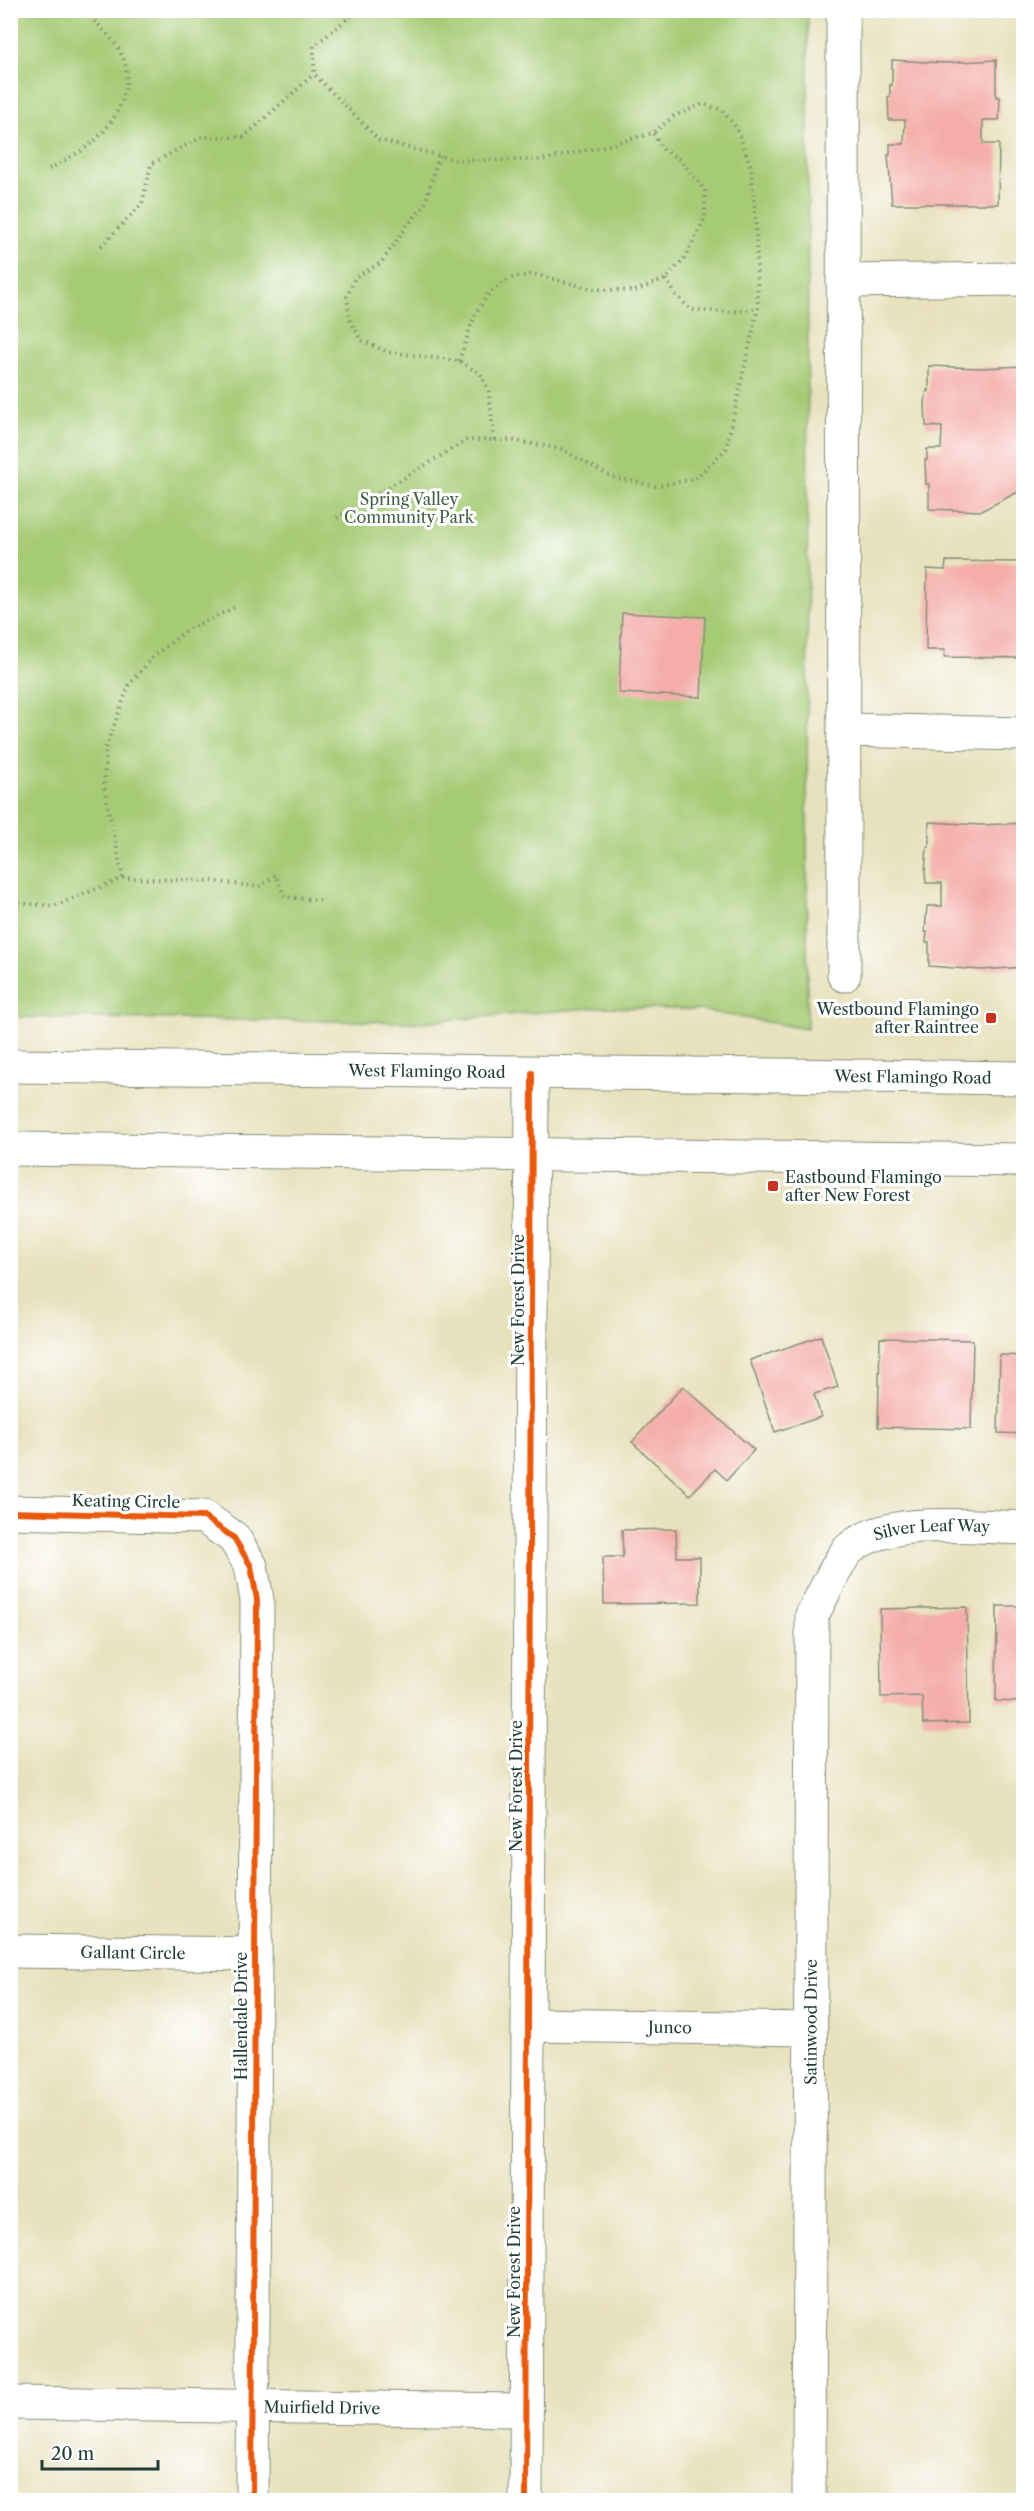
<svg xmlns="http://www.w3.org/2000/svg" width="1034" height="2511" font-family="'Libre Caslon Text',serif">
<rect width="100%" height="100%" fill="#fff"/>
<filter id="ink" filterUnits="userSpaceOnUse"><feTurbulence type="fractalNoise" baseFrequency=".0167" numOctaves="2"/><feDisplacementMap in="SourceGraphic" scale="12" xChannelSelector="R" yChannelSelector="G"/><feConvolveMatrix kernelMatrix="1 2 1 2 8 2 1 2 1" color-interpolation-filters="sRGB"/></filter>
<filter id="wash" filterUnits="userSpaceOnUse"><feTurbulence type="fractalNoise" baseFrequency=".008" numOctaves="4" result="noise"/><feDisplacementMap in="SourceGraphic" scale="24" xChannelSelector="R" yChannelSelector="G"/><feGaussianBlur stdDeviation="1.35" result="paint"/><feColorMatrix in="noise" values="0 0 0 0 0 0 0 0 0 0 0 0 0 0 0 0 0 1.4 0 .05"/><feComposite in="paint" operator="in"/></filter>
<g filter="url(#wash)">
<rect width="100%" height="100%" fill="#e8e1bd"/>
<!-- green -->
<polygon fill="#a6cb75" stroke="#628454" stroke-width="1.5" points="11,11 808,11 807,1029 699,1010 605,1007 420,1022 11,1017"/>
<g id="blocks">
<!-- building -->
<g fill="#f4ada9">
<polygon points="892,60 944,63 996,60 996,97 1000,97 999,120 983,120 983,144 999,144 998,204 892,204 888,155 890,155 890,144 904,144 905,120 889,120 888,97 890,96 890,85 892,85"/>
<polygon points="929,366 980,368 1024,366 1024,427 1020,427 1020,449 1024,449 1024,489 981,511 929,509 929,484 926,484 925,460 927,460 927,449 941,449 942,427 926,426 925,402 927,390 929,391"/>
<polygon points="946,561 1019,562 1020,570 1024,570 1024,650 1020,650 1020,658 944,657 945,650 926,650 927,569 945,570"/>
<polygon points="622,613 705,617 701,697 619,693"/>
<polygon points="929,822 981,825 1024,823 1024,883 1020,883 1020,906 1024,906 1024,967 981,970 929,966 929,942 926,942 927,932 925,932 927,906 942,906 942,883 926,883 925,873 927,847 929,847"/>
<polygon points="821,1336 838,1387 814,1394 821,1417 775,1432 750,1360"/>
<polygon points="880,1338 973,1340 971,1429 878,1427"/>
<polygon points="1000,1355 1024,1356 1024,1434 998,1433"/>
<polygon points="683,1386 754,1450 727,1480 715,1469 690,1495 632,1442"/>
<polygon points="676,1529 677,1557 700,1557 700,1603 604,1604 603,1557 623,1557 622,1530"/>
<polygon points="997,1606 1024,1606 1024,1702 996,1701"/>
<polygon points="967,1607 969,1723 923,1724 922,1696 881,1697 880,1609"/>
</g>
</g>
</g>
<g filter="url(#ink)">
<use href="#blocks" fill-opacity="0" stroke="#848f78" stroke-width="1.5"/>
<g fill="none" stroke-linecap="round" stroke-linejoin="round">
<!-- street casing -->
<g stroke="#848f78" stroke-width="35">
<g id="street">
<polyline points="843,10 844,975"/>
<polyline points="843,281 1024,279"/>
<polyline points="844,730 1024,734"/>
<polyline points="10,1512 204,1517 234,1538 251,1566 257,1600 252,2500"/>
<path id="s1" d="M10 1951 255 1954"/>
<path id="s2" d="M529 2025 811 2029"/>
<path id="s3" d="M10 2403 526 2410"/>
<path id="s4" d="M809 2500 812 1615C820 1602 839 1559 848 1550 886 1515 975 1527 1024 1528"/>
</g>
</g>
<!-- secondary casing -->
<g stroke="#848f78" stroke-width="35">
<polyline id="secondary" points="526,2500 532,1073"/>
</g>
<!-- primary casing -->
<g stroke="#848f78" stroke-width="35">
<g id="primary">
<path id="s5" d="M10 1066 1024 1078"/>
<polyline points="10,1149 1024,1160"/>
</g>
</g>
<!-- path -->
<g stroke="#848f78" stroke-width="4" stroke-dasharray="1.5 4.5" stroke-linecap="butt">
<polyline points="439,156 424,207 409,223 381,263 355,277 347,297 350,320 361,340 387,352 459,361 481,374 489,392 494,440"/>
<path d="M49 169C63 161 80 153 93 142 118 120 139 80 118 48 109 34 95 22 83 10"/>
<polyline points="101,246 142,204 151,164 202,137 244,137 314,74"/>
<polyline points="666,279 676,295 691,310 733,312 758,308"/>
<polyline points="10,335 12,335"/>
<polyline points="459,361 475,314 489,293 511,278 533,274 593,289 635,291 666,279 686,256 705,218 705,190 680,160 663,149 653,133"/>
<polyline points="337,518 467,440 511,440 561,449 612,477 655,486 695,479 726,449 758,308 756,228 751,167 737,129 722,110 703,104 674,116 653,133 605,146 542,160 456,160 379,140 314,74 314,46 358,10"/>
<polyline points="123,878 104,788 106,747 129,685 153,657 188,629 238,606"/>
<polyline points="10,897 16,903 54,906 123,878 212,881 259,887 276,875 285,897 321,900"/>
</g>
<!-- street -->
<use href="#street" stroke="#fff" stroke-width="33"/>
<!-- secondary -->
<use href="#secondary" stroke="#fff" stroke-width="33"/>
<!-- primary -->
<use href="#primary" stroke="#fff" stroke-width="33"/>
<!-- cycleway casing -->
<g stroke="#fff" stroke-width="10">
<g id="cycleway">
<polyline points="10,1512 204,1517 234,1538 251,1566 257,1600 252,2500"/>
<polyline points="526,2500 532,1073"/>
</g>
</g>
<!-- cycleway -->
<use href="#cycleway" stroke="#e8590c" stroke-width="6"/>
</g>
</g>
<!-- markers -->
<g fill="#c8321e" stroke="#fff" stroke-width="2">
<rect x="985" y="1012" width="12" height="12" rx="3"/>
<rect x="767" y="1180" width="12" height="12" rx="3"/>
</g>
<g text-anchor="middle" stroke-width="6" stroke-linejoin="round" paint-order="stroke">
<!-- park labels -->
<g font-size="16" fill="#416044" stroke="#fff">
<text x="409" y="505">Spring Valley<tspan x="409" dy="18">Community Park</tspan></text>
</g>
<!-- poi labels -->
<g font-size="16" fill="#1f3d34" stroke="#fff" text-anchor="end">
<text x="979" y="1015">Westbound Flamingo<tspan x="979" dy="18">after Raintree</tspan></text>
<text x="785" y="1183" text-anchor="start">Eastbound Flamingo<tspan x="785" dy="18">after New Forest</tspan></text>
</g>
<!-- street labels -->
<g font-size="16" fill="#1f3d34" stroke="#fff">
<text dy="6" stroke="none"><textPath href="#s5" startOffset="417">West Flamingo Road</textPath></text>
<text dy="6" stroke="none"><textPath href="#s5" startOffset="903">West Flamingo Road</textPath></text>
<text transform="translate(518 1300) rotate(-90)" y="6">New Forest Drive</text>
<text transform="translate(126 1501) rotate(1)" y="6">Keating Circle</text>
<text dy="6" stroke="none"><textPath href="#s4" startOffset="1048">Silver Leaf Way</textPath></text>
<text transform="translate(516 1786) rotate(-90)" y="6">New Forest Drive</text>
<text dy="6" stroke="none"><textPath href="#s1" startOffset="123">Gallant Circle</textPath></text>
<text transform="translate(241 2016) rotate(-90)" y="6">Hallendale Drive</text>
<text dy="6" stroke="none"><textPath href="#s4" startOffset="478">Satinwood Drive</textPath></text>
<text dy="6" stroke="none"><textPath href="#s2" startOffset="141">Junco</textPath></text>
<text transform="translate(514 2272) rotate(-90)" y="6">New Forest Drive</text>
<text dy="6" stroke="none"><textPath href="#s3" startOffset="312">Muirfield Drive</textPath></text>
</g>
</g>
<!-- margin -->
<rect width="1034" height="2511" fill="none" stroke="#fff" stroke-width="36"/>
<!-- scale -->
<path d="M42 2460v9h116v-9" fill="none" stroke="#1f3d34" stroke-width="3"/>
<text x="51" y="2460" font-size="18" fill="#1f3d34" stroke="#ffffff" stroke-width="4.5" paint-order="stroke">20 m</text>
</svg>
